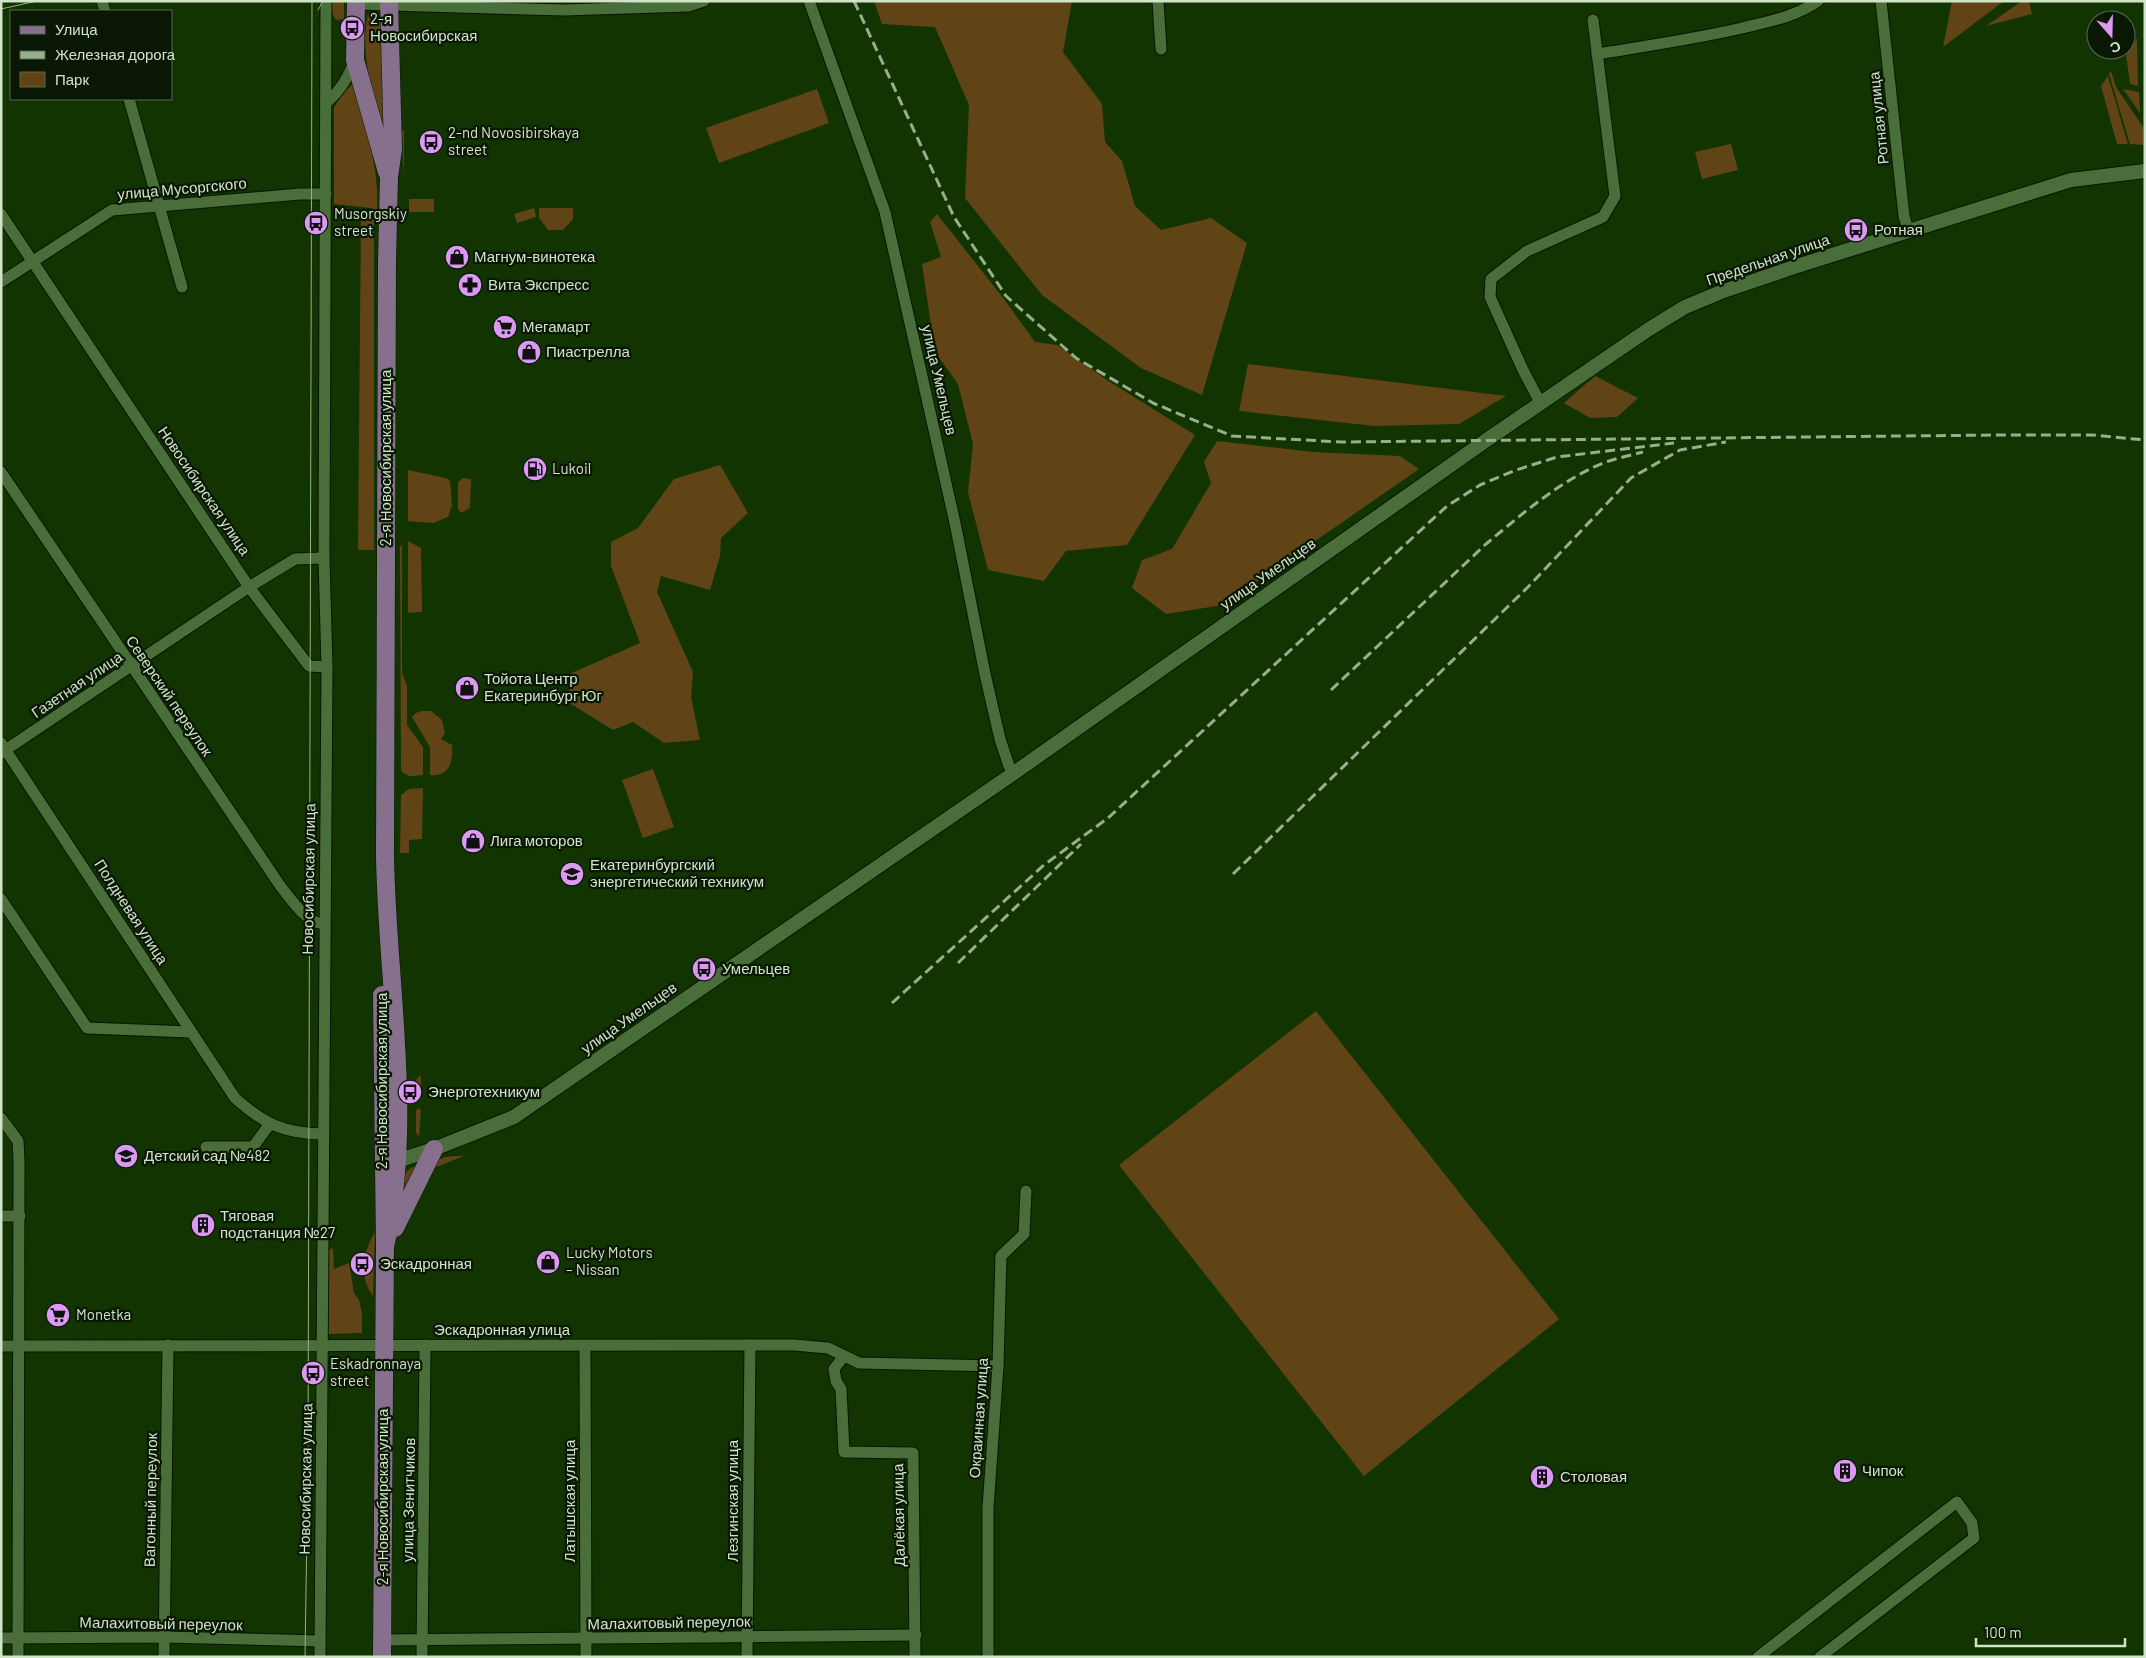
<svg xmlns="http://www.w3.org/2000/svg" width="2146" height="1658" font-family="Barlow,sans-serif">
<rect width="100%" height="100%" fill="#123400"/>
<!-- green -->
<g fill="#604415">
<polygon points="332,1 344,1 344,19 336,20 332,13"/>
<polygon points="874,1 1072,1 1063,52 1102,104 1105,142 1122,161 1135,206 1161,230 1211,218 1247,243 1202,395 1141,368 1042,295 965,198 969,105 935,27 882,24"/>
<polygon points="1952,1 2004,1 1943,47"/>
<polygon points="2022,1 2031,1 2029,2 2032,14 1986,26"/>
<path d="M374 13 378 15 380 21 389 157C378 117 358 54 368 14Z"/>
<polygon points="2137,38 2138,86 2130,84 2126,55"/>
<polygon points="2111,71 2116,87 2143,127 2143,145 2130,144 2109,74"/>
<polygon points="2108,76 2128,144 2117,144 2101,86"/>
<path d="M353 84C365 126 380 167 377 212L371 208 334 204V108L341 95Z"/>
<polygon points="817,89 829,123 719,163 706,128"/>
<polygon points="2123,89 2139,92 2140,113"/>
<polygon points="404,130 404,182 402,132"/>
<polygon points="1731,144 1738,170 1702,179 1695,152"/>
<rect x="409" y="199" width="25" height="13"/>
<polygon points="534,208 536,217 517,223 514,214"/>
<polygon points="539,208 573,208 573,219 563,230 548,230 539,218"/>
<polygon points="361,214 374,215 374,550 358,550"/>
<polygon points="937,214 1004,299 1035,342 1057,345 1110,382 1195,435 1127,545 1066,551 1044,581 988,570 968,492 973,444 958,384 935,352 922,264 941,257 930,222"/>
<polygon points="1248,364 1506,396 1459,424 1374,426 1239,411"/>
<polygon points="1595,376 1638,398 1617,417 1590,418 1564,403"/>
<polygon points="1217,441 1313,452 1400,456 1419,469 1223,605 1166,614 1132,588 1142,560 1172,549 1211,483 1204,462"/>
<polygon points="720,465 748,513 721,538 720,556 710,590 661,576 657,592 693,672 691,697 700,740 664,743 633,722 613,730 571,704 567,675 640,643 611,566 611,542 638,528 674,479"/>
<polygon points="408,470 446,478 450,481 452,505 448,517 433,523 408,521"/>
<polygon points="463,478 471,479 470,508 461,513 458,509 458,482"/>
<polygon points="408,541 421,548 422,612 408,613"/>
<path d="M402 544V672L407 687V725L423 747V775C413 776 407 778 401 770L400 547Z"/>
<path d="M422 711H431L442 720 445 733 441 739 452 745C453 762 450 777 430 775V747L412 717 416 713Z"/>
<polygon points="653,769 674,827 643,838 622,780"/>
<polygon points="423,788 422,839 409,840 409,853 400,853 401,795 409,789"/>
<polygon points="1316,1011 1559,1319 1364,1476 1119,1165"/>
<polygon points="421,1075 421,1099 418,1101 416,1080"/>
<polygon points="419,1108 421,1110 419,1137 416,1132 416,1110"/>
<path d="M464 1156 431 1169C437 1155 451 1156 464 1156Z"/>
<path d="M422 1165 400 1212C402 1190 396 1168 422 1165Z"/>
<path d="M375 1232 373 1296C358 1276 363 1252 375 1232Z"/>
<polygon points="333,1248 334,1269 349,1263 354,1293 359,1300 362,1313 362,1333 328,1334 329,1250"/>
</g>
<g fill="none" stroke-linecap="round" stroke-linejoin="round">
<!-- minor casing -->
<g stroke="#071801" stroke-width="13">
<g id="minor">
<polyline points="102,1 105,11"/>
<polyline points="809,1 885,212 955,523 985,674 1000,739 1009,766 1014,773"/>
<polyline points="1158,1 1161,49"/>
<polyline points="1881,1 1904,216 1908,230"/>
<polyline points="326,4 324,558 327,667"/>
<polyline points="356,4 564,10 688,6 704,1"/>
<path d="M1597 54C1646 46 1695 39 1742 28 1770 21 1795 17 1818 1"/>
<polyline points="129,99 182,287"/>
<path d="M327 102C341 90 348 77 355 60"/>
<polyline points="1,214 249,587 309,666 327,667 320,1657"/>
<polyline points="1,282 112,210 300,194 326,194"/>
<polyline points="1541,404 1523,370 1490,297 1491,279 1527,251 1603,217 1615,196 1593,20"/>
<path d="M1 472 281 887C292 900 306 923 324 924"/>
<path d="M1 743 235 1098C264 1124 283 1133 322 1134"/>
<polyline points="1,753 249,587 295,559 324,558"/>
<polyline points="1,899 87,1028 190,1032"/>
<polyline points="1,1118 18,1141 19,1161 18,1657"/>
<polyline points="206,1147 253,1147 269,1125"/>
<polyline points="1,1216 20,1216"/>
<polyline points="585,1345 586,1657"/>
<polyline points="1,1346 794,1345 828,1348 859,1363 998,1366"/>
<polyline points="844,1356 834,1369 836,1381 841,1389 844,1452 913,1453 915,1657"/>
<polyline points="1,1638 164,1637 320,1641"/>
<polyline points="382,1640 916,1635"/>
<polyline points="164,1657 168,1345"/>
<polyline points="422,1657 425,1345"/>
<polyline points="747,1657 750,1345"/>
<polyline points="988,1657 988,1508 998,1366 1001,1256 1024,1234 1026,1191"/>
<polyline points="1758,1657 1957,1502 1972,1523 1974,1538 1820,1657"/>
</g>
</g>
<!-- tertiary casing -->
<g stroke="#071801" stroke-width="16">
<polyline id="tertiary" points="388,1164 434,1149 514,1117 1014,773 1488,439 1649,329 1685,307 1721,292 1797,266 2071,180 2145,171"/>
</g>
<!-- primary casing -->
<g stroke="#071801" stroke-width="19">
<g id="primary">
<polyline points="356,1 355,60 387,172"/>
<polyline points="382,995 385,1247 382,1657"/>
<polyline points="395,1228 434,1149"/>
<path d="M385 1247C414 1119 387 985 385 856L387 262 389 177 393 149 389 1"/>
</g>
</g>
<!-- minor -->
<use href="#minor" stroke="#4a6e3a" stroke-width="11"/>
<!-- tertiary -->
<use href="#tertiary" stroke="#4a6e3a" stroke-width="14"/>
<!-- primary -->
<use href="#primary" stroke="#86708d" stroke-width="18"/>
<!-- tram -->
<g stroke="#97af8c" stroke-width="1">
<polyline points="1,9 37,1"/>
<polyline points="318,10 323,1"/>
<polyline points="305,1657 308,1460 312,1"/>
</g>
<!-- rail -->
<g stroke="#97af8c" stroke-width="3" stroke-dasharray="10 5" stroke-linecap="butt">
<polyline points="854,1 954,217 1006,296 1076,358 1153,403 1232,436 1341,442 1996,435 2092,435 2145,440"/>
<path d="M1331 690 1486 544C1522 514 1562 479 1606 462 1618 458 1631 455 1643 452"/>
<polyline points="1233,874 1529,586 1631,478 1680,450 1726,442"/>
<polyline points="958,963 1081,844"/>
<polyline points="892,1003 1044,865 1108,818 1447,506 1480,485 1516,470 1557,457 1674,443"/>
</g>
</g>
<!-- icons -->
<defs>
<g id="bus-disc" transform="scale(1.25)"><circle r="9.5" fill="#dc99f4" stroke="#091704"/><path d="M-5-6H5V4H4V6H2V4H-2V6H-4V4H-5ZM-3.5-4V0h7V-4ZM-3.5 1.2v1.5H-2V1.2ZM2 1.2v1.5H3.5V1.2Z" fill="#111"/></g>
<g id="shop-disc" transform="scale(1.25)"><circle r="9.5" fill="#dc99f4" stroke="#091704"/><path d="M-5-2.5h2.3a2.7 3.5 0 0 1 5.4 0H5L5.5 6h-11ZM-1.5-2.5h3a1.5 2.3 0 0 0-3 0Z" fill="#111"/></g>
<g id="pharmacy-disc" transform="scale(1.25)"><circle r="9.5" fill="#dc99f4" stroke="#091704"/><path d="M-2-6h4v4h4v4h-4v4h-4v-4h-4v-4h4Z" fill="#111"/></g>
<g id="supermarket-disc" transform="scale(1.25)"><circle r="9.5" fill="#dc99f4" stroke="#091704"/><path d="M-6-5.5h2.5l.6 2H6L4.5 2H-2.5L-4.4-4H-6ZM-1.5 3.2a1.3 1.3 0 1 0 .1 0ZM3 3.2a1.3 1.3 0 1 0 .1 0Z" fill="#111"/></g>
<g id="fuel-disc" transform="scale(1.25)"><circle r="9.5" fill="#dc99f4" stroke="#091704"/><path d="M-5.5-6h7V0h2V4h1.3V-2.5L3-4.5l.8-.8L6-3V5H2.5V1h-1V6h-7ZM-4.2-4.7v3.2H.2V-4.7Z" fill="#111"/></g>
<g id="university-disc" transform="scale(1.25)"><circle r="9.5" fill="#dc99f4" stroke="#091704"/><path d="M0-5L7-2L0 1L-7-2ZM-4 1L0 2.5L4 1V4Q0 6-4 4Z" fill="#111"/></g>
<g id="school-disc" transform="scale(1.25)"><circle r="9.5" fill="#dc99f4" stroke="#091704"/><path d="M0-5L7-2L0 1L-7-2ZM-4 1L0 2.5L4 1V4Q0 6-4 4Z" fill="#111"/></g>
<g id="building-disc" transform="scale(1.25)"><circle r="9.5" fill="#dc99f4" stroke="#091704"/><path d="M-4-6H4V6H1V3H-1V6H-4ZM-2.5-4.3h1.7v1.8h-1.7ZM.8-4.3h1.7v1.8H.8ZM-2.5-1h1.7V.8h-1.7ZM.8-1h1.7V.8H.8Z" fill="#111"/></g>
</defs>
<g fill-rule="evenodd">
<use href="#bus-disc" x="352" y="28"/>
<use href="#bus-disc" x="431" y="142"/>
<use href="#bus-disc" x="316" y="223"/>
<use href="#bus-disc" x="1856" y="230"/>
<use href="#shop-disc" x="457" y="257"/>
<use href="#pharmacy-disc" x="470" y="285"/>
<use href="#supermarket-disc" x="505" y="327"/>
<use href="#shop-disc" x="529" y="352"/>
<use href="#fuel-disc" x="535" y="469"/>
<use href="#shop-disc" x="467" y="688"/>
<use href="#shop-disc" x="473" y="841"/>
<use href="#university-disc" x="572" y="874"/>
<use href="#bus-disc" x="704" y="969"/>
<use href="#bus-disc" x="410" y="1092"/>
<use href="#school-disc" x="126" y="1156"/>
<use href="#building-disc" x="203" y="1225"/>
<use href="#shop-disc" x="548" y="1262"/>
<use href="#bus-disc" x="362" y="1264"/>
<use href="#supermarket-disc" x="58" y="1315"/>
<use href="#bus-disc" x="313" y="1373"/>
<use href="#building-disc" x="1845" y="1471"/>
<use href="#building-disc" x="1542" y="1477"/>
</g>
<g text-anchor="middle" stroke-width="4.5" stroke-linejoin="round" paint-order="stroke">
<!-- poi labels -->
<g font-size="15" fill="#d0e4c8" stroke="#091704" text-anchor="start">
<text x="370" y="24">2-я<tspan x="370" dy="17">Новосибирская</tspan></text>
<text x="448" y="138">2-nd Novosibirskaya<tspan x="448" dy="17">street</tspan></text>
<text x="334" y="219">Musorgskiy<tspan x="334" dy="17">street</tspan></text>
<text x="1874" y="235">Ротная</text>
<text x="474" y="262">Магнум-винотека</text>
<text x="488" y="290">Вита Экспресс</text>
<text x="522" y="332">Мегамарт</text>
<text x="546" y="357">Пиастрелла</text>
<text x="552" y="474">Lukoil</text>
<text x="484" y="684">Тойота Центр<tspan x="484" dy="17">Екатеринбург Юг</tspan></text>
<text x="490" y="846">Лига моторов</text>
<text x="590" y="870">Екатеринбургский<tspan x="590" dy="17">энергетический техникум</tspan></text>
<text x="722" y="974">Умельцев</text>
<text x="428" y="1097">Энерготехникум</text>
<text x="144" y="1161">Детский сад №482</text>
<text x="220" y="1221">Тяговая<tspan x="220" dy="17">подстанция №27</tspan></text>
<text x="566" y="1258">Lucky Motors<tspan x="566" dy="17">– Nissan</tspan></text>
<text x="380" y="1269">Эскадронная</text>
<text x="76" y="1320">Monetka</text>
<text x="330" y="1369">Eskadronnaya<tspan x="330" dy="17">street</tspan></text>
<text x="1862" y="1476">Чипок</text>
<text x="1560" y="1482">Столовая</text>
</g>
<!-- street labels -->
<g font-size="15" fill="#d0e4c8" stroke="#091704">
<text transform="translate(1879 118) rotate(-96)" y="5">Ротная улица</text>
<text transform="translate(182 189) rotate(-5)" y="5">улица Мусоргского</text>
<text transform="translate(1768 260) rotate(-19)" y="5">Предельная улица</text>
<text transform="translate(939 380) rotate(77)" y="5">улица Умельцев</text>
<text transform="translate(386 458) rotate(-90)" y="5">2-я Новосибирская улица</text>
<text transform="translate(204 491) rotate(56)" y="5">Новосибирская улица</text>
<text transform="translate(1268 574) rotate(-35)" y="5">улица Умельцев</text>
<text transform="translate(77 685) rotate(-34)" y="5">Газетная улица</text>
<text transform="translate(169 696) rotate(56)" y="5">Северский переулок</text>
<text transform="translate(309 879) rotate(-89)" y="5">Новосибирская улица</text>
<text transform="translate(131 912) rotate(57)" y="5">Полдневая улица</text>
<text transform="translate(629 1018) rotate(-35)" y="5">улица Умельцев</text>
<text transform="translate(382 1081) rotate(-90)" y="5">2-я Новосибирская улица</text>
<text x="502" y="1335">Эскадронная улица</text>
<text transform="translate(979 1418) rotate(-86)" y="5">Окраинная улица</text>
<text transform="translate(306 1479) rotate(-89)" y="5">Новосибирская улица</text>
<text transform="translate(383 1497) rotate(-90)" y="5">2-я Новосибирская улица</text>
<text transform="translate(151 1500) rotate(-89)" y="5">Вагонный переулок</text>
<text transform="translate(409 1500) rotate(-89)" y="5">улица Зенитчиков</text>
<text transform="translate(570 1501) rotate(-90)" y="5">Латышская улица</text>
<text transform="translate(733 1501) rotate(-90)" y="5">Лезгинская улица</text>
<text transform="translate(899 1515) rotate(-91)" y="5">Далёкая улица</text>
<text transform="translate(669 1623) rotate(-1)" y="5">Малахитовый переулок</text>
<text transform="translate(161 1624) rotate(1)" y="5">Малахитовый переулок</text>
</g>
</g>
<!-- border -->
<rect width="2146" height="1658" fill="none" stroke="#d0e4c8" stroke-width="5"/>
<!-- legend -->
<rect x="10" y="10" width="162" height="90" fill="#091704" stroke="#596952"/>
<rect x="20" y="26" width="25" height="8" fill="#86708d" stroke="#596952"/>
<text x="55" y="35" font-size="15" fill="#d0e4c8">Улица</text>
<rect x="20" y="51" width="25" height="8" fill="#97af8c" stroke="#596952"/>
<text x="55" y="60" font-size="15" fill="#d0e4c8">Железная дорога</text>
<rect x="20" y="72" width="25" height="15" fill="#604415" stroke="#596952"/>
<text x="55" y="85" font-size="15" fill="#d0e4c8">Парк</text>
<!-- north arrow -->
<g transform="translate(2111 35) rotate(160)"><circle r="24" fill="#091704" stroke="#596952"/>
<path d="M0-4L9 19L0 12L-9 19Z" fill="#dc99f4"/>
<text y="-8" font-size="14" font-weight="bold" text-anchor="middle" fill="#d0e4c8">С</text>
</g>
<!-- scale -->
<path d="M1976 1638v8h149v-8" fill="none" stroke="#d0e4c8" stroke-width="2.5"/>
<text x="1984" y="1638" font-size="15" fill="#d0e4c8" stroke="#091704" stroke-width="4" paint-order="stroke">100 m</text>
</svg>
